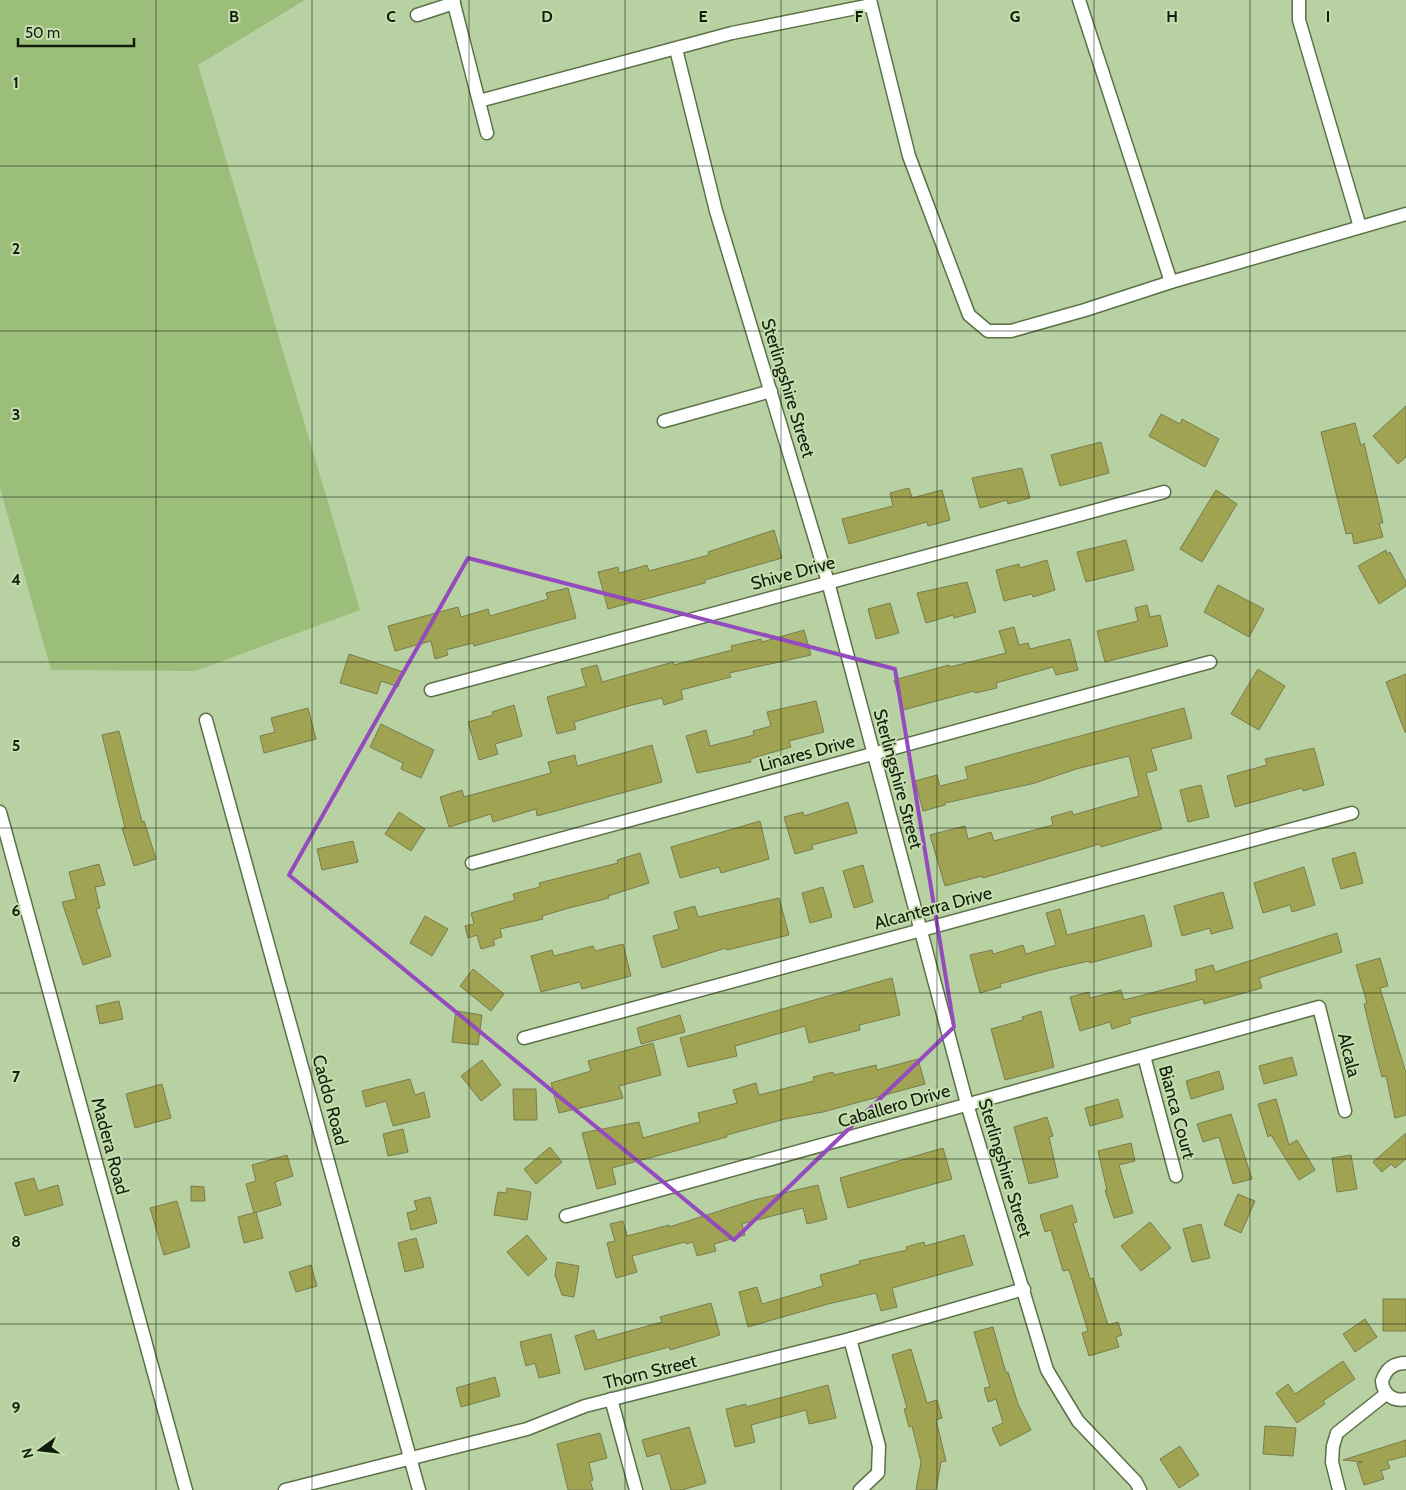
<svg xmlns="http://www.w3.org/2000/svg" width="1406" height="1490" font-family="Cabin,sans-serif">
<rect width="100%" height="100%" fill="#b8d1a3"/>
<!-- green -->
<polygon fill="#9bbf7b" points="0,0 305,0 198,65 360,610 195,671 51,670 0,488"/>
<!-- building -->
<g fill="#a0a351" stroke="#7a7c4d">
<polygon points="1406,406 1406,457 1398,464 1373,436"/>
<polygon points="1161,414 1180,424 1182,419 1219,439 1205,467 1149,436"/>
<polygon points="1355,423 1361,446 1364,443 1383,523 1379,523 1383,537 1354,544 1352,533 1346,534 1321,432"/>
<polygon points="1101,442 1109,473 1060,486 1051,455"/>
<polygon points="1022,468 1030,498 1008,504 1007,500 980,508 972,478"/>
<polygon points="909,488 912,498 942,490 950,520 928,526 927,522 849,544 842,519 893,506 890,493"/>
<polygon points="1216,490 1237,504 1202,562 1180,549"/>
<polygon points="774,530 782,558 705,580 705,583 608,609 598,572 618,567 619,573 647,565 649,571 709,555 708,552"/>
<polygon points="1126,540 1134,570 1086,582 1077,552"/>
<polygon points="1386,550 1387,554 1390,552 1406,582 1406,586 1379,604 1358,566"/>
<polygon points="1047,560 1055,590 1033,597 1032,594 1004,601 996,570 1019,564 1020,568"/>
<polygon points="967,582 976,612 954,618 953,615 926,623 917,593"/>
<polygon points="1218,585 1264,609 1249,637 1204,612"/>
<polygon points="568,588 576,618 474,646 473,643 446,650 448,655 435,659 431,641 395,651 388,626 458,607 461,617 488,609 490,616 548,599 546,593"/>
<polygon points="890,603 899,633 876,639 868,609"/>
<polygon points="1147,605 1150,617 1160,615 1168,646 1105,662 1097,631 1138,621 1135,608"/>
<polygon points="1014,627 1019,645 1028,643 1030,649 1070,639 1078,670 1056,675 1053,667 996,683 997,688 975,693 974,691 903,710 894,680 949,665 950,667 1006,653 999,631"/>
<polygon points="804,630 811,655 729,673 731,677 681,690 683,699 664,705 662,698 632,705 574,722 576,729 557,734 547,697 586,686 581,669 597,665 602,682 673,662 674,665 732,650 731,646 761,639 762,642"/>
<polygon points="349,654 403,672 398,687 381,681 377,694 340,683"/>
<polygon points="1258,669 1285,686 1259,730 1231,714"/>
<polygon points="1406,674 1406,732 1405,732 1386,682"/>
<polygon points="816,701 824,732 789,741 791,747 750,759 751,762 697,773 686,736 706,730 710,746 754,735 753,731 771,726 767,712"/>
<polygon points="514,705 522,736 495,744 498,754 479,760 468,722 493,715 492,712"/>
<polygon points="308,708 316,739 264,753 260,736 275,732 271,718"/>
<polygon points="1184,708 1192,738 1151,749 1157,770 1146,773 1162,829 1101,847 1100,844 983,878 982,876 945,886 930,835 965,826 968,839 991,832 994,841 1053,825 1051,817 1072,811 1073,815 1139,796 1129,756 1076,769 1035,783 945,803 945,805 923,811 915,781 937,775 940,786 968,779 965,767"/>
<polygon points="381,724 434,750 421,778 401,769 403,763 370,747"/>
<polygon points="119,731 142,822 144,821 156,859 134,866 122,828 125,828 102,735"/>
<polygon points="652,745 662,782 537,816 536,809 493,822 491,814 449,827 440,797 462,790 464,797 551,773 548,762 575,755 577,766"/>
<polygon points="1314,748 1324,785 1303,791 1302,788 1235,807 1227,776 1267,765 1265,759"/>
<polygon points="1201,785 1209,817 1188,822 1180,790"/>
<polygon points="848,802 857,833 812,845 813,849 795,854 784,817 803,812 804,816"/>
<polygon points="399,812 425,829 411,851 385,834"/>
<polygon points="760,821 769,859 721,873 719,867 680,878 671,847"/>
<polygon points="353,841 358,862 322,870 317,849"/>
<polygon points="1355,852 1363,883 1341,889 1332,859"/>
<polygon points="640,853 649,883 608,896 609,898 569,908 542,916 543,919 500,929 502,937 493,940 495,945 481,949 477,935 468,938 465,926 474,924 471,913 515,900 513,894 540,887 539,883 618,863 617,860"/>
<polygon points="99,864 105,885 95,887 100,908 96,909 111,956 83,965 62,902 76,899 69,872"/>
<polygon points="863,865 873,902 854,908 843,871"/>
<polygon points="1304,867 1315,905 1292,912 1290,905 1263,913 1254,883"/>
<polygon points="823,887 832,917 810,923 802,893"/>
<polygon points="1223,892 1233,928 1211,934 1210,928 1182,936 1174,906"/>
<polygon points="779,898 789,935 727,950 726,948 662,968 653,936 679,929 674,912 695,906 698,917"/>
<polygon points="1060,909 1067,935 1144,915 1152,946 1090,963 1089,961 1050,970 1000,984 1001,987 980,993 970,955 992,950 993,954 1023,945 1026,954 1056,945 1046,913"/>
<polygon points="425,916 448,929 432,956 410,943"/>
<polygon points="1337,933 1342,952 1259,978 1262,988 1204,1004 1203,999 1129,1018 1131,1023 1112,1029 1110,1022 1080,1031 1070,997 1089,992 1090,998 1121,990 1124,1000 1197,981 1195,970 1213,965 1215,972"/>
<polygon points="623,944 631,976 582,989 580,982 541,992 531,956 552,950 554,956 593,946 595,951"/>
<polygon points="1380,958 1388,986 1380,988 1406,1073 1406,1115 1395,1118 1386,1076 1382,1077 1375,1050 1364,1004 1367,1003 1356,965"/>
<polygon points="473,969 504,994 491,1011 460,986"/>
<polygon points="892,978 900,1015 859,1025 860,1030 809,1043 805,1026 735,1046 737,1056 688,1067 680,1038"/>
<polygon points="119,1001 123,1019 100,1024 96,1006"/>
<polygon points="456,1011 482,1015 478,1045 452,1042"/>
<polygon points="1041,1011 1054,1067 1005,1080 991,1029 1023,1020 1022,1017"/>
<polygon points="680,1015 685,1032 641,1044 637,1028"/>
<polygon points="653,1043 661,1075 619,1086 623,1098 559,1113 551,1083 591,1071 588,1061"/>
<polygon points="1292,1057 1297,1075 1264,1084 1259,1066"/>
<polygon points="918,1059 925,1084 823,1112 785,1119 727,1135 727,1137 612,1168 616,1184 597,1189 582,1133 639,1122 643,1138 700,1122 698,1113 737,1103 733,1090 756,1083 759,1095 814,1081 813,1077 833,1072 834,1075 876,1065 877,1070"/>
<polygon points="482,1060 501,1085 481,1101 461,1076"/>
<polygon points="1219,1071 1224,1089 1191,1099 1186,1081"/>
<polygon points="410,1079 415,1095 424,1092 430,1117 393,1126 386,1101 366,1107 362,1091"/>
<polygon points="162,1084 171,1118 135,1128 126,1094"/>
<polygon points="513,1089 536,1089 537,1120 514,1120"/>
<polygon points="1118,1099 1123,1117 1090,1126 1085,1108"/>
<polygon points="1276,1099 1289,1145 1297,1140 1315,1170 1299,1180 1271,1135 1268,1137 1258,1104"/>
<polygon points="1231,1114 1252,1179 1233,1184 1219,1137 1203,1142 1197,1124"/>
<polygon points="1047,1117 1053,1136 1049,1137 1058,1177 1029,1184 1014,1127"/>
<polygon points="403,1129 408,1152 388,1156 383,1134"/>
<polygon points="1406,1133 1406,1159 1395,1168 1391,1164 1382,1172 1373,1162"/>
<polygon points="1131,1143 1135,1161 1119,1165 1133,1213 1114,1218 1105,1190 1107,1190 1098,1151"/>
<polygon points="550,1147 562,1162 536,1184 524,1169"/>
<polygon points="943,1148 952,1179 848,1208 840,1178"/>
<polygon points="287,1155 293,1176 275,1182 281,1205 254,1213 246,1184 256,1181 252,1165"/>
<polygon points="1351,1155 1357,1189 1337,1192 1332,1158"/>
<polygon points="34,1178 38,1191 58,1185 63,1205 25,1216 15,1183"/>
<polygon points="818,1185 827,1219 807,1224 803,1208 742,1224 745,1235 714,1244 716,1251 697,1256 693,1242 686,1244 685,1242 632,1256 637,1272 616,1278 607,1243 615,1241 610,1224 623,1221 627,1236 669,1225 669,1227 754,1200"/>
<polygon points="191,1186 204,1187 205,1201 191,1201"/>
<polygon points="507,1188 531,1192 527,1220 494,1215 498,1192 506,1193"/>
<polygon points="1238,1194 1255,1201 1241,1233 1224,1225"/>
<polygon points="430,1197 437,1223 411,1230 407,1213 417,1210 414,1201"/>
<polygon points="177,1201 190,1247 164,1255 150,1208"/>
<polygon points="1072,1205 1077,1222 1073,1223 1090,1279 1093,1278 1108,1325 1118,1322 1122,1335 1116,1337 1119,1347 1089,1356 1082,1333 1088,1331 1069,1270 1063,1271 1051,1230 1045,1232 1040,1215"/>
<polygon points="256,1212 263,1238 244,1243 238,1217"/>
<polygon points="1150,1222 1171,1248 1141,1271 1121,1246"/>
<polygon points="1201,1224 1210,1258 1192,1262 1183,1229"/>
<polygon points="527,1235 547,1259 528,1276 507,1252"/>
<polygon points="964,1235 973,1265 892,1288 897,1307 881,1311 876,1293 828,1304 748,1327 739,1292 757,1287 762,1304 823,1286 820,1275 860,1264 859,1261 907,1250 906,1247 924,1242 925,1246"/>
<polygon points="416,1238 424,1267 405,1272 398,1243"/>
<polygon points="557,1262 579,1266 574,1297 562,1295 555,1275"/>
<polygon points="311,1265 317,1286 296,1292 289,1272"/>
<rect x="1383" y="1299" width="23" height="32"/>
<polygon points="711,1303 720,1335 670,1350 669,1347 585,1370 575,1336 594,1330 597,1340 662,1322 660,1317"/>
<polygon points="1365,1319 1377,1337 1355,1352 1343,1334"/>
<polygon points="993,1327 1006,1373 1008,1372 1018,1404 1031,1430 1000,1446 992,1428 1003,1423 996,1399 988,1402 984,1388 990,1387 974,1332"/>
<polygon points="551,1334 560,1373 539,1378 535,1363 526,1366 520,1342"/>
<polygon points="911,1349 927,1403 937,1400 942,1418 936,1420 946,1461 941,1462 936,1490 916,1490 921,1462 912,1426 909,1427 904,1409 907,1408 892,1355"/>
<polygon points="1343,1361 1355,1379 1323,1401 1325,1404 1297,1423 1276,1393 1288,1384 1295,1394"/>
<polygon points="495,1377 500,1396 461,1407 456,1388"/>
<polygon points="828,1385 836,1418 809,1424 806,1410 751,1425 755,1442 735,1447 726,1409 746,1404 746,1407"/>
<polygon points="1265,1426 1296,1428 1293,1456 1263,1454"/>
<polygon points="689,1427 706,1483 682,1490 671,1490 660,1453 647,1457 642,1440"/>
<polygon points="600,1433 607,1458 589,1463 593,1480 590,1481 593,1490 568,1490 557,1444"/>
<polygon points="1406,1440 1406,1456 1387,1461 1390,1468 1381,1471 1384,1479 1364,1485 1357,1463 1363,1462 1343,1460"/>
<polygon points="1180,1446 1199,1475 1179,1488 1160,1459"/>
</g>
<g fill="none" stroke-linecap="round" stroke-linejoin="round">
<!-- street casing -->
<g stroke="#5b7147" stroke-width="15">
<g id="street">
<polyline points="453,0 487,133"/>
<polyline points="870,0 909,156 969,315 988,331 1011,331 1085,310 1171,282 1406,214"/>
<polyline points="1079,0 1171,282"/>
<polyline points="1299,0 1299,20 1360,227"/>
<polyline points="417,15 454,3"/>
<polyline points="676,49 716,211 828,582 967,1104 1047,1370 1078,1421 1136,1482 1140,1490"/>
<polyline points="479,101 732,33 871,5"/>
<polyline points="664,421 771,391"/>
<polyline points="431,690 1164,492"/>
<polyline points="206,720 419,1490"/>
<polyline points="0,812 186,1490"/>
<polyline points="472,863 1210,662"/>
<polyline points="524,1038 1352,813"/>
<polyline points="1144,1056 1176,1176"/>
<polyline points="566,1216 1319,1007 1345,1111"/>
<polyline points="850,1339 879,1446 878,1473 860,1490"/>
<path d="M1406 1363C1393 1363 1386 1369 1382 1381 1383 1394 1393 1402 1406 1399"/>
<polyline points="611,1399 636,1490"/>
<polyline points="285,1490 527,1429 585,1406 850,1339 1024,1289"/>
<polyline points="1339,1490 1332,1462 1333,1446 1337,1433 1386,1394"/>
</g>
</g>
<!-- street -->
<use href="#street" stroke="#fff" stroke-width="12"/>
</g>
<!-- marked area -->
<path fill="none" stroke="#944bbe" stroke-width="4" stroke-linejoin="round" d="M468 558 895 669 954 1027 734 1240 289 875Z"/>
<!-- grid -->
<path fill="none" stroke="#141d0c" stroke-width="1" stroke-opacity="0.55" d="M156 0V1490M312 0V1490M469 0V1490M625 0V1490M781 0V1490M937 0V1490M1094 0V1490M1250 0V1490M0 166H1406M0 331H1406M0 497H1406M0 662H1406M0 828H1406M0 993H1406M0 1159H1406M0 1324H1406"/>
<g text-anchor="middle" stroke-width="4" stroke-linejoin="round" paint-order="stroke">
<!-- street labels -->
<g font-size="18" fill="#141d0c" stroke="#c5deb0">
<text transform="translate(788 388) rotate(73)" y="6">Sterlingshire Street</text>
<text transform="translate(793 573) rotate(-15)" y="6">Shive Drive</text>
<text transform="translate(807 753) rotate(-15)" y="6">Linares Drive</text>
<text transform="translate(898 779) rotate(75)" y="6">Sterlingshire Street</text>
<text transform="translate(933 908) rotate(-15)" y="6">Alcanterra Drive</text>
<text transform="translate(1349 1055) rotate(76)" y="6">Alcala</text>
<text transform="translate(330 1100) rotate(75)" y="6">Caddo Road</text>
<text transform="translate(894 1106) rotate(-16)" y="6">Caballero Drive</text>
<text transform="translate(1177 1112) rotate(75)" y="6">Bianca Court</text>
<text transform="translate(110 1146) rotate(75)" y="6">Madera Road</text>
<text transform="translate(1005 1168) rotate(73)" y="6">Sterlingshire Street</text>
<text transform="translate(650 1372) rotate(-14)" y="6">Thorn Street</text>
</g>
</g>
<g font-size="16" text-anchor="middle" font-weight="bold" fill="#141d0c" stroke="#c5deb0" stroke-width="4" stroke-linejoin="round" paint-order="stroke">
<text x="234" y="22">B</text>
<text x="391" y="22">C</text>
<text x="547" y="22">D</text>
<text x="703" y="22">E</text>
<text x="859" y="22">F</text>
<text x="1015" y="22">G</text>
<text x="1172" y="22">H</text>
<text x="1328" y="22">I</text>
<text x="16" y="88">1</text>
<text x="16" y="254">2</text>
<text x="16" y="420">3</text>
<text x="16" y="585">4</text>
<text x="16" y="751">5</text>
<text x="16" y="916">6</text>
<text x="16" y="1082">7</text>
<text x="16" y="1247">8</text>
<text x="16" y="1413">9</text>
</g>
<!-- north arrow -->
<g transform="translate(40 1450) rotate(255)" stroke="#c5deb0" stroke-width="4" paint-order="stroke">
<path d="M0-4L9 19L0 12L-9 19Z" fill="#141d0c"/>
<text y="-8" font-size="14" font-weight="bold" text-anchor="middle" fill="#141d0c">N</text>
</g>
<!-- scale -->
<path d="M18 38v8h116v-8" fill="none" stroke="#141d0c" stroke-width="2.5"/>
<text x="25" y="38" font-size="15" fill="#141d0c" stroke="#c5deb0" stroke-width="4" paint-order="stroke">50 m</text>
</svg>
